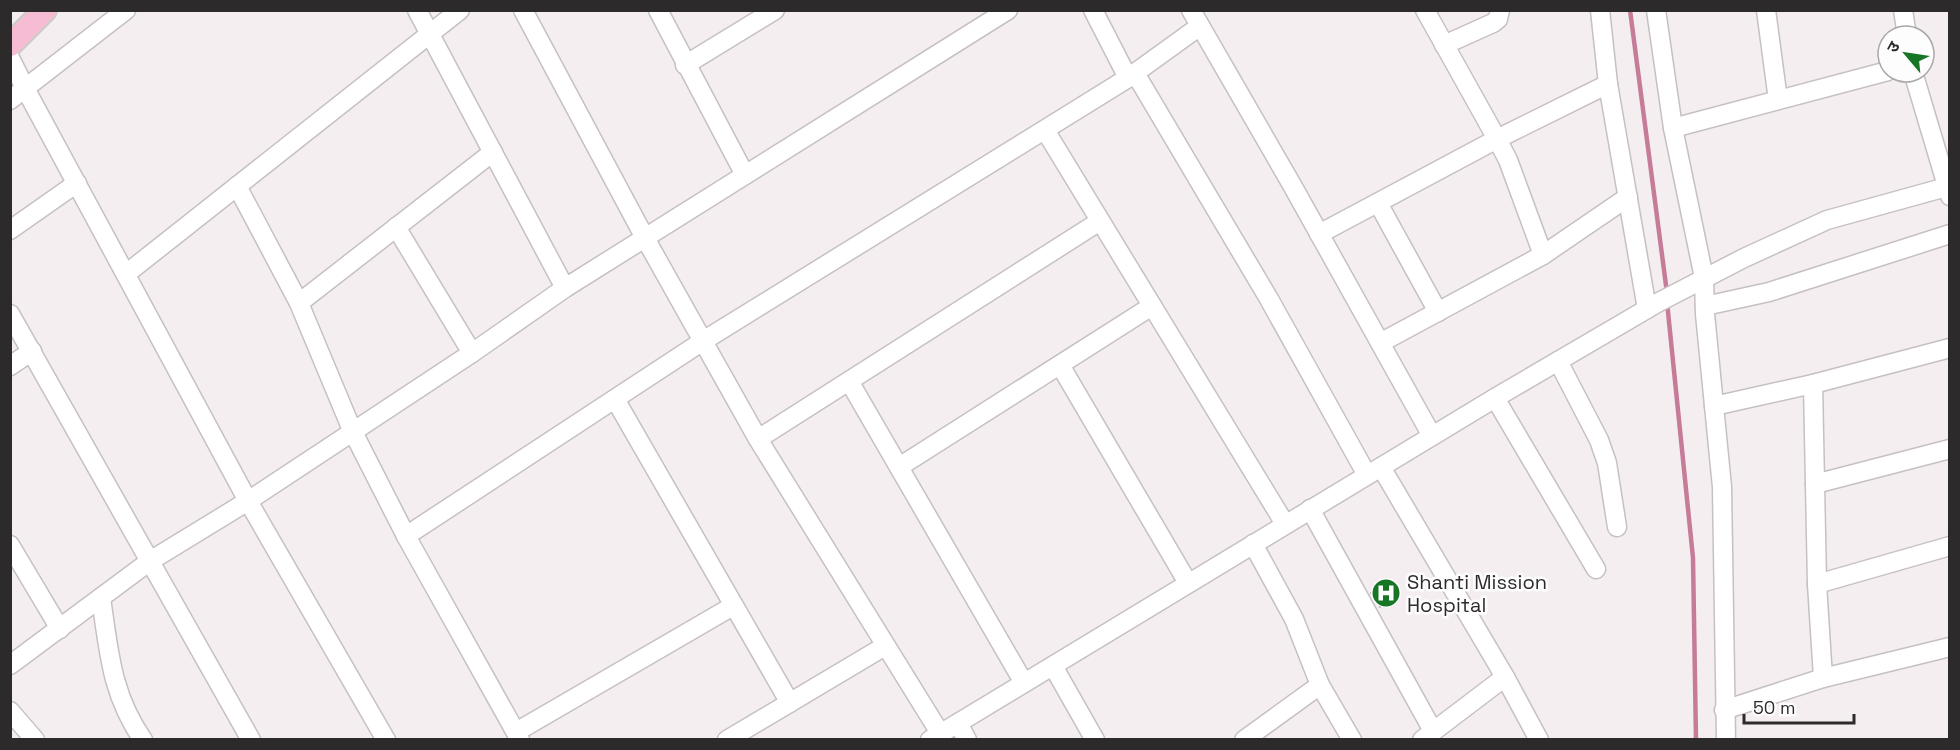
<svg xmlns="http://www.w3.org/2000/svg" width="1960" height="750" font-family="'Space Grotesk','Noto Sans Devanagari',sans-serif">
<rect width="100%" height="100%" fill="#f5eef0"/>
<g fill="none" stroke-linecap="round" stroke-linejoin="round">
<!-- stream -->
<g stroke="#c67c99" stroke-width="4.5">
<polyline points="1630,10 1667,293"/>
<polyline points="1667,302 1693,558 1696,740"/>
</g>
</g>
<!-- building -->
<polygon fill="#f9aac8" stroke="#a09a9c" stroke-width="1.5" points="1389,582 1398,596 1380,607 1371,593"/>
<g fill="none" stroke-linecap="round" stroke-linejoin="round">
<!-- minor casing -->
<g stroke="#c7c0c3" stroke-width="21">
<g id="minor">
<polyline points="417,10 565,288"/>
<polyline points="523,10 645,238 758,439 940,733"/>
<polyline points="658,10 745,175"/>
<polyline points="1093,10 1128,78"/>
<polyline points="1191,10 1292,185 1432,436"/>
<polyline points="1425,10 1497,139 1608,84 1600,10"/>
<polyline points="1656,10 1673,128 1704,278 1705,314 1722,487 1726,740"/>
<polyline points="1766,10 1778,100"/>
<polyline points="1903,10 1907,36"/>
<polyline points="1444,45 1493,23 1498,19 1500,10"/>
<polyline points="10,58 26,90 248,501 386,740"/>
<polyline points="685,65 775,10"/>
<polyline points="1913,72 1950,196"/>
<polyline points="1135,73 1269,299 1367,475"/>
<polyline points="1608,84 1647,309"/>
<polyline points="10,100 126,10"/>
<polyline points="1673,128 1888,71"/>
<polyline points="1045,130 1285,524"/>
<polyline points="237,186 299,303 352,430 406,536"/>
<polyline points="1378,203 1438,312"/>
<polyline points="396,227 472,353"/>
<polyline points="10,230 77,183"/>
<polyline points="1319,234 1497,139 1508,160 1543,255 1380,343"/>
<polyline points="1543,255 1628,197"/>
<polyline points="126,274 460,10"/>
<polyline points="299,303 493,152"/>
<polyline points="1705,306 1769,292 1950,234"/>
<polyline points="10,314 251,740"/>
<polyline points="1558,361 1599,440 1607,463 1617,527"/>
<polyline points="1060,365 1188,583"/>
<polyline points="10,366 32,351"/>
<polyline points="849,381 1024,683"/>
<polyline points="1495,398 1596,569"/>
<polyline points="615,399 790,703"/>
<polyline points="1714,406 1813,384"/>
<polyline points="758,439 1100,221"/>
<polyline points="899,467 1152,306"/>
<polyline points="1381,467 1505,677 1539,740"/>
<polyline points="1815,484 1950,449"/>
<polyline points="1310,509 1433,731"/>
<polyline points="1253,544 1294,619 1320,685 1352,740"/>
<polyline points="10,545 60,629"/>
<polyline points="1817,584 1950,546"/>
<path d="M101 598C109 651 111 694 143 740"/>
<polyline points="10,665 150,561 248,501 472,353 565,288 1008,10"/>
<polyline points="1053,666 1095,740"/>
<polyline points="1823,678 1817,584 1813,384 1950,348"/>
<polyline points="1724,710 1823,678 1950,647"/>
<polyline points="10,711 35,740"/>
<polyline points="958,723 967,740"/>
<polyline points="516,732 733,606"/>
<polyline points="520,740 406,536 703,341 1128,78 1200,26"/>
<polyline points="727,740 885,646"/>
<polyline points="930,740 1495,398 1659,302 1744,258 1827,220 1950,186"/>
<polyline points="1244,740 1320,685"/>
<polyline points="1422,740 1505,677"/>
</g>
</g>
<!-- major casing -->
<g stroke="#ccc" stroke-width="26">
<polyline id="major" points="10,45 45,10"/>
</g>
<!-- minor -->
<use href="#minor" stroke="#fff" stroke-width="18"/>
<!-- major -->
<use href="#major" stroke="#f5bcd3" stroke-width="22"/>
</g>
<!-- icons -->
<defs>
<g id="hospital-disc" transform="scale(1.5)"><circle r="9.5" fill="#177626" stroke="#fefdfd"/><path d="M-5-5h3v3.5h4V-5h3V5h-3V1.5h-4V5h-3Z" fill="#fff"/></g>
</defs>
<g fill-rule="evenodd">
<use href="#hospital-disc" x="1386" y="593"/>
</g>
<g text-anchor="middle" stroke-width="5" stroke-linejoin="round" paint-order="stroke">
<!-- poi labels -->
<g font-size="20" fill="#2c2a2a" stroke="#fefdfd" text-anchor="start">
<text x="1407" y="589">Shanti Mission<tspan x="1407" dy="23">Hospital</tspan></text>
</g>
</g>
<!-- border -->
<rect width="1960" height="750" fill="none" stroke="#2c2a2a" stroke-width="24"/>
<!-- north arrow -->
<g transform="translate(1906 54) rotate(299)"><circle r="28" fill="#fefdfd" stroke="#aaa9a9" stroke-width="1.5"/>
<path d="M0-4.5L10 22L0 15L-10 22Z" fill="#177626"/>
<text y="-9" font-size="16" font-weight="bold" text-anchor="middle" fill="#2c2a2a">उ</text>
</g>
<!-- scale -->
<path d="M1744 714v9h110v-9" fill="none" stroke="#2c2a2a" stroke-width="3"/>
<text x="1753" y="714" font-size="18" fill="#2c2a2a" stroke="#fefdfd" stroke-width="4.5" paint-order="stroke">50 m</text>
</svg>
